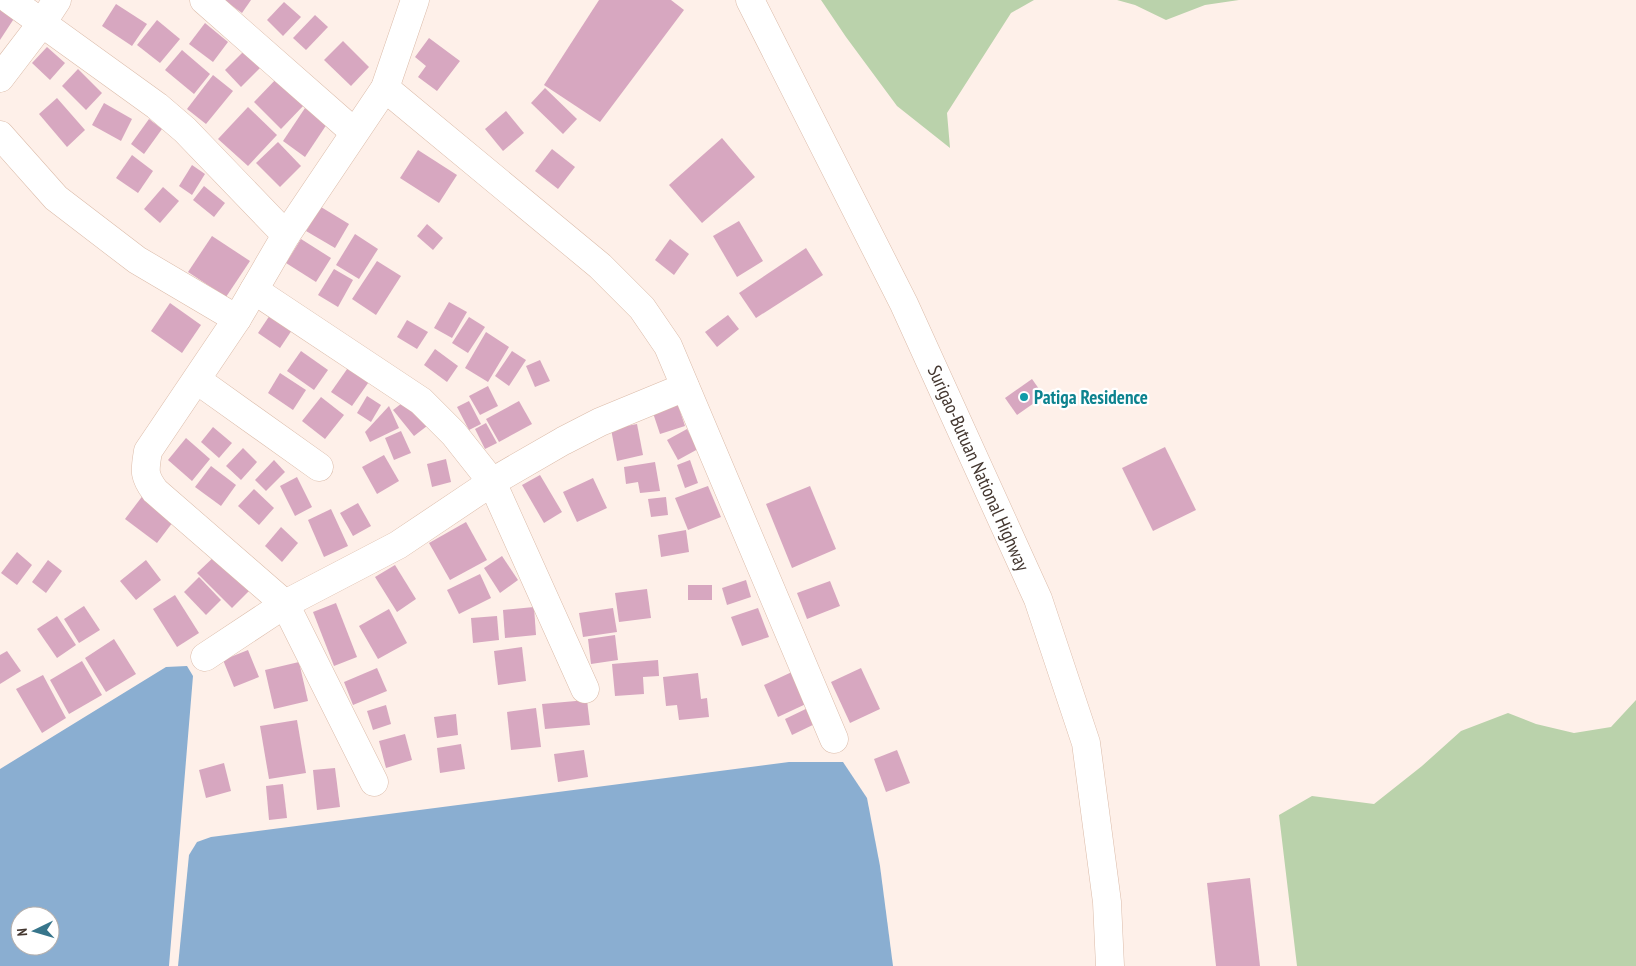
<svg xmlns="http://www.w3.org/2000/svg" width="1636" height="966" font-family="'PT Sans Narrow',sans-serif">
<rect width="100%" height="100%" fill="#fef0e9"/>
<!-- green -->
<g fill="#bad2ab">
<polygon points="821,0 1034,0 1011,13 947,113 950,148 897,106 846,37"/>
<polygon points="1117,0 1239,0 1205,5 1166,20 1135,5"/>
<polygon points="1636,700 1636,966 1297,966 1279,815 1312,796 1374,804 1422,766 1461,731 1508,713 1536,724 1574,733 1611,727"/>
</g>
<!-- water -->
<g fill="#8aaed1" fill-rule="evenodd">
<path d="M187 666 193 676 169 966H0V769L166 667ZM20 916H50V946H20Z"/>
<polygon points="789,762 843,762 867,798 880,866 893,966 178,966 189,855 197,842 211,837"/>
</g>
<!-- building -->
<g fill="#d7a7c0">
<polygon points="224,0 251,0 242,13"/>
<polygon points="599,0 671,0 684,10 600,122 544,85"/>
<polygon points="284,2 301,17 283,36 267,20"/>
<polygon points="0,3 17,14 0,40"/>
<polygon points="116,4 147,24 132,46 102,26"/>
<polygon points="315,15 328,27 306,50 293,38"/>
<polygon points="157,20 180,39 160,63 137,45"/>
<polygon points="205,23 228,42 213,62 189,44"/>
<polygon points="429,38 460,61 437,91 418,77 426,66 415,57"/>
<polygon points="343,41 369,67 351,86 324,60"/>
<polygon points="47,47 65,63 50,80 32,63"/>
<polygon points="182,50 210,74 194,94 165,70"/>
<polygon points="243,52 260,68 241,87 225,70"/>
<polygon points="78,69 102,93 86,110 62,86"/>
<polygon points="213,75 233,91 206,124 187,109"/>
<polygon points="279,76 306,103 281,129 254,102"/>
<polygon points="545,88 577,119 563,134 531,103"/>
<polygon points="57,98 85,130 67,147 39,114"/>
<polygon points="104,103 132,119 121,141 92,125"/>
<polygon points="248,107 277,135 248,166 218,139"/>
<polygon points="305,108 327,124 305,157 283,141"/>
<polygon points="506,111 524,133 503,151 485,129"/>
<polygon points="149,119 162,129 144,154 131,144"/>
<polygon points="722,138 755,177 702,223 669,185"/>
<polygon points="278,142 301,166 280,187 256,163"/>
<polygon points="552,149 575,167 558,189 535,171"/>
<polygon points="418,150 457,175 439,203 400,178"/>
<polygon points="132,155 153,171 138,193 116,178"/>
<polygon points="192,165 205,174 192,195 179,186"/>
<polygon points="204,186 225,203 214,217 193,200"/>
<polygon points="163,187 179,201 160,223 144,209"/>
<polygon points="321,207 349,224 335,248 306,231"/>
<polygon points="739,221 763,261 737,277 713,236"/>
<polygon points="427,224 443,238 433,250 417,236"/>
<polygon points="355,234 378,249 359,279 336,265"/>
<polygon points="212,236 250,261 226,297 188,272"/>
<polygon points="301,239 331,258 316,282 286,263"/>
<polygon points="670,239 689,254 674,275 655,260"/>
<polygon points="806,248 823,275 756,318 739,293"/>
<polygon points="377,261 401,276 376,315 352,299"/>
<polygon points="334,269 353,280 338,307 318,295"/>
<polygon points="449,302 467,312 452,338 434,328"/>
<polygon points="170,303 201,325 182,353 151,331"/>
<polygon points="270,315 292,330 280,348 258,333"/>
<polygon points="728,315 739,329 717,347 705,332"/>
<polygon points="469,317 485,327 468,353 452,343"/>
<polygon points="407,320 428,332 417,349 397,337"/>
<polygon points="486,332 509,347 488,382 465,368"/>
<polygon points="435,349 458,366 447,382 424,365"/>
<polygon points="301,351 328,370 314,390 287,371"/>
<polygon points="512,351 526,360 509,386 495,376"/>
<polygon points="540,360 550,381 535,387 526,366"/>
<polygon points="352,362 373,376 352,406 331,392"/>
<polygon points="280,373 306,390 293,410 268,393"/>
<polygon points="1032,379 1044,396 1017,415 1005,398"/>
<polygon points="488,386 498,406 480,415 469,396"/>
<polygon points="367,396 381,405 371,422 357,413"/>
<polygon points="321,397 344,415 325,439 302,421"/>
<polygon points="406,400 427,426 414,436 393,410"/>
<polygon points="469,401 481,424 469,430 457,407"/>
<polygon points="519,401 532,424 499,442 486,419"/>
<polygon points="678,405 685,426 660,434 653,413"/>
<polygon points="389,406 399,428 370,442 365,432"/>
<polygon points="486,423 497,443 485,449 475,429"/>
<polygon points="637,424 643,455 617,461 611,429"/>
<polygon points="213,427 232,443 219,458 201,442"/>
<polygon points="687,429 698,449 678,460 667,440"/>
<polygon points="401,431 411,453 394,460 385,438"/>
<polygon points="186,438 210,459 192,481 168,460"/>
<polygon points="1165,447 1196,510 1153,531 1122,468"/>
<polygon points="243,448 257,462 241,480 226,466"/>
<polygon points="384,455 399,481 377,494 362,467"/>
<polygon points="446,459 451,482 432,487 427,464"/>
<polygon points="274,460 285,472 266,491 255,480"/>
<polygon points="690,460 698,483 685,488 677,465"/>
<polygon points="655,462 660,491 640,493 638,482 626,484 624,467"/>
<polygon points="211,466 236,485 221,506 195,487"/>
<polygon points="540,475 562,512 544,523 522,485"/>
<polygon points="297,477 312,507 295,516 280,486"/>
<polygon points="593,478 607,508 577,522 563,492"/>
<polygon points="708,486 721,517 688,530 675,498"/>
<polygon points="810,486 836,549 792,568 766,504"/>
<polygon points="254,489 274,508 259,525 238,506"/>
<polygon points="144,494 176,518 157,543 125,519"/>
<polygon points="666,497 668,515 651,517 648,499"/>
<polygon points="358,503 371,526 353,536 340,513"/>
<polygon points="331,509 348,546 324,557 308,520"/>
<polygon points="466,522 487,560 450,580 429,543"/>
<polygon points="281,527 298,543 282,562 265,546"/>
<polygon points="686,530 689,552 661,557 658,535"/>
<polygon points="17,552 32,565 17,585 1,573"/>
<polygon points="218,553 253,587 232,608 197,573"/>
<polygon points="502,556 518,580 500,593 484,568"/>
<polygon points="48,560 62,571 46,593 32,582"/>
<polygon points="146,560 161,580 136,600 120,581"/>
<polygon points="395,565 416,599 397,612 375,577"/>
<polygon points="480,574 491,598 459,614 447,590"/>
<polygon points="199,577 221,600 206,615 184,592"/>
<polygon points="746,580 751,597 727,605 722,588"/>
<polygon points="830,581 840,606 807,619 797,593"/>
<rect x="688" y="585" width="24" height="15"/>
<polygon points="647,589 651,618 619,622 615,593"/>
<polygon points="175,595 199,633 177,647 153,609"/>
<polygon points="336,603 357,657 334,666 313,612"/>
<polygon points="84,606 100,630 79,643 64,619"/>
<polygon points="534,607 536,635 505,638 503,610"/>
<polygon points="613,608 617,632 583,637 579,613"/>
<polygon points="758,608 769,637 742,646 731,617"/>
<polygon points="389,609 407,643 378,659 359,626"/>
<polygon points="57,616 76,645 57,658 37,629"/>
<polygon points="497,616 499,640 473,643 471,618"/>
<polygon points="615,635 618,660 591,664 588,639"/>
<polygon points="114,639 136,674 106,692 85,658"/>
<polygon points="522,647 526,681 498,685 494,651"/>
<polygon points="248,650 259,677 234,687 223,660"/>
<polygon points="7,651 21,671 0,684 0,655"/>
<polygon points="658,660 659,676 643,677 644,694 615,696 612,664"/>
<polygon points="82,661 102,695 69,714 50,680"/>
<polygon points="299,662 308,701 274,709 265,670"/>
<polygon points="377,668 387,691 353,705 344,682"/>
<polygon points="861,668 880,709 850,723 831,682"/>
<polygon points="794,671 808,703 778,717 764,685"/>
<polygon points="698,673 701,699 707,698 709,717 679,720 677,705 666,706 663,677"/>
<polygon points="43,675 66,718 42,733 16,689"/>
<polygon points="587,700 590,725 545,729 542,704"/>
<polygon points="386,705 391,724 373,730 367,711"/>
<polygon points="814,705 821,721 792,735 785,719"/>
<polygon points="536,708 541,747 511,750 507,712"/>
<polygon points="456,714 458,735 437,738 434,717"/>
<polygon points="297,720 306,773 269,779 260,726"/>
<polygon points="405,734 412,760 386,768 379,741"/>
<polygon points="461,744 465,769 440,773 437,748"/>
<polygon points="584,750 588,777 558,782 554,754"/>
<polygon points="897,750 910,783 886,792 874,759"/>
<polygon points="224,763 231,791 206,798 199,770"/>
<polygon points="335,768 340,807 317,810 313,770"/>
<polygon points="283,784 287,818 269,820 266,786"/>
<polygon points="1250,878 1260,966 1216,966 1207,883"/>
</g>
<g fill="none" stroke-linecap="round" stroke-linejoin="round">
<!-- minor casing -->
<g stroke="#dbbba9" stroke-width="29">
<g id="minor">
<polyline points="10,0 157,106 185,130 286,235"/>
<polyline points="204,0 354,132"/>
<polyline points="0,78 42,23 57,0"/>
<polyline points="385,88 600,266 642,308 668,346 834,739"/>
<polyline points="0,135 56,198 137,260 237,319"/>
<polyline points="254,290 421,401 454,434 492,482 585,689"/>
<polyline points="197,380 319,467"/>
<polyline points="205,657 285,604 398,545 492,482 563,441 600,422 685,387"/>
<path d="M374 782 285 604 155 491C143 475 145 470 148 451L237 319 286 235 385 88 415 0"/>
</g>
</g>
<!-- highway casing -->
<g stroke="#dbbba9" stroke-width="29">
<polyline id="highway" points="750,0 904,304 1038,599 1086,743 1107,902 1110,966"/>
</g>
<!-- minor -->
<use href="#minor" stroke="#fff" stroke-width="28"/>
<!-- highway -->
<use href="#highway" stroke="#fff" stroke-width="28"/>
</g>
<!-- markers -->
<circle fill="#0f9aa8" stroke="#fff" stroke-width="2" cx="1024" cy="397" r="5"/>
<g text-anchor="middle" stroke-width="4.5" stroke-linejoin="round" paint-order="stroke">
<!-- culture labels -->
<g font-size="19" font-weight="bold" fill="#0d838f" stroke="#fff" text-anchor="start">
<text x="1034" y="404">Patiga Residence</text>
</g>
<!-- street labels -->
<g font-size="19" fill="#443730" stroke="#fff">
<text transform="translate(979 468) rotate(66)" y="7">Surigao-Butuan National Highway</text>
</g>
</g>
<!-- north arrow -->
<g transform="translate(35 931) rotate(265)"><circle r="24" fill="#ffffff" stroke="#b4afac"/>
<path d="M0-4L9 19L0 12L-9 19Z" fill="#37758b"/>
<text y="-8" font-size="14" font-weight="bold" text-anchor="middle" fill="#443730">N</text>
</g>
</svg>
